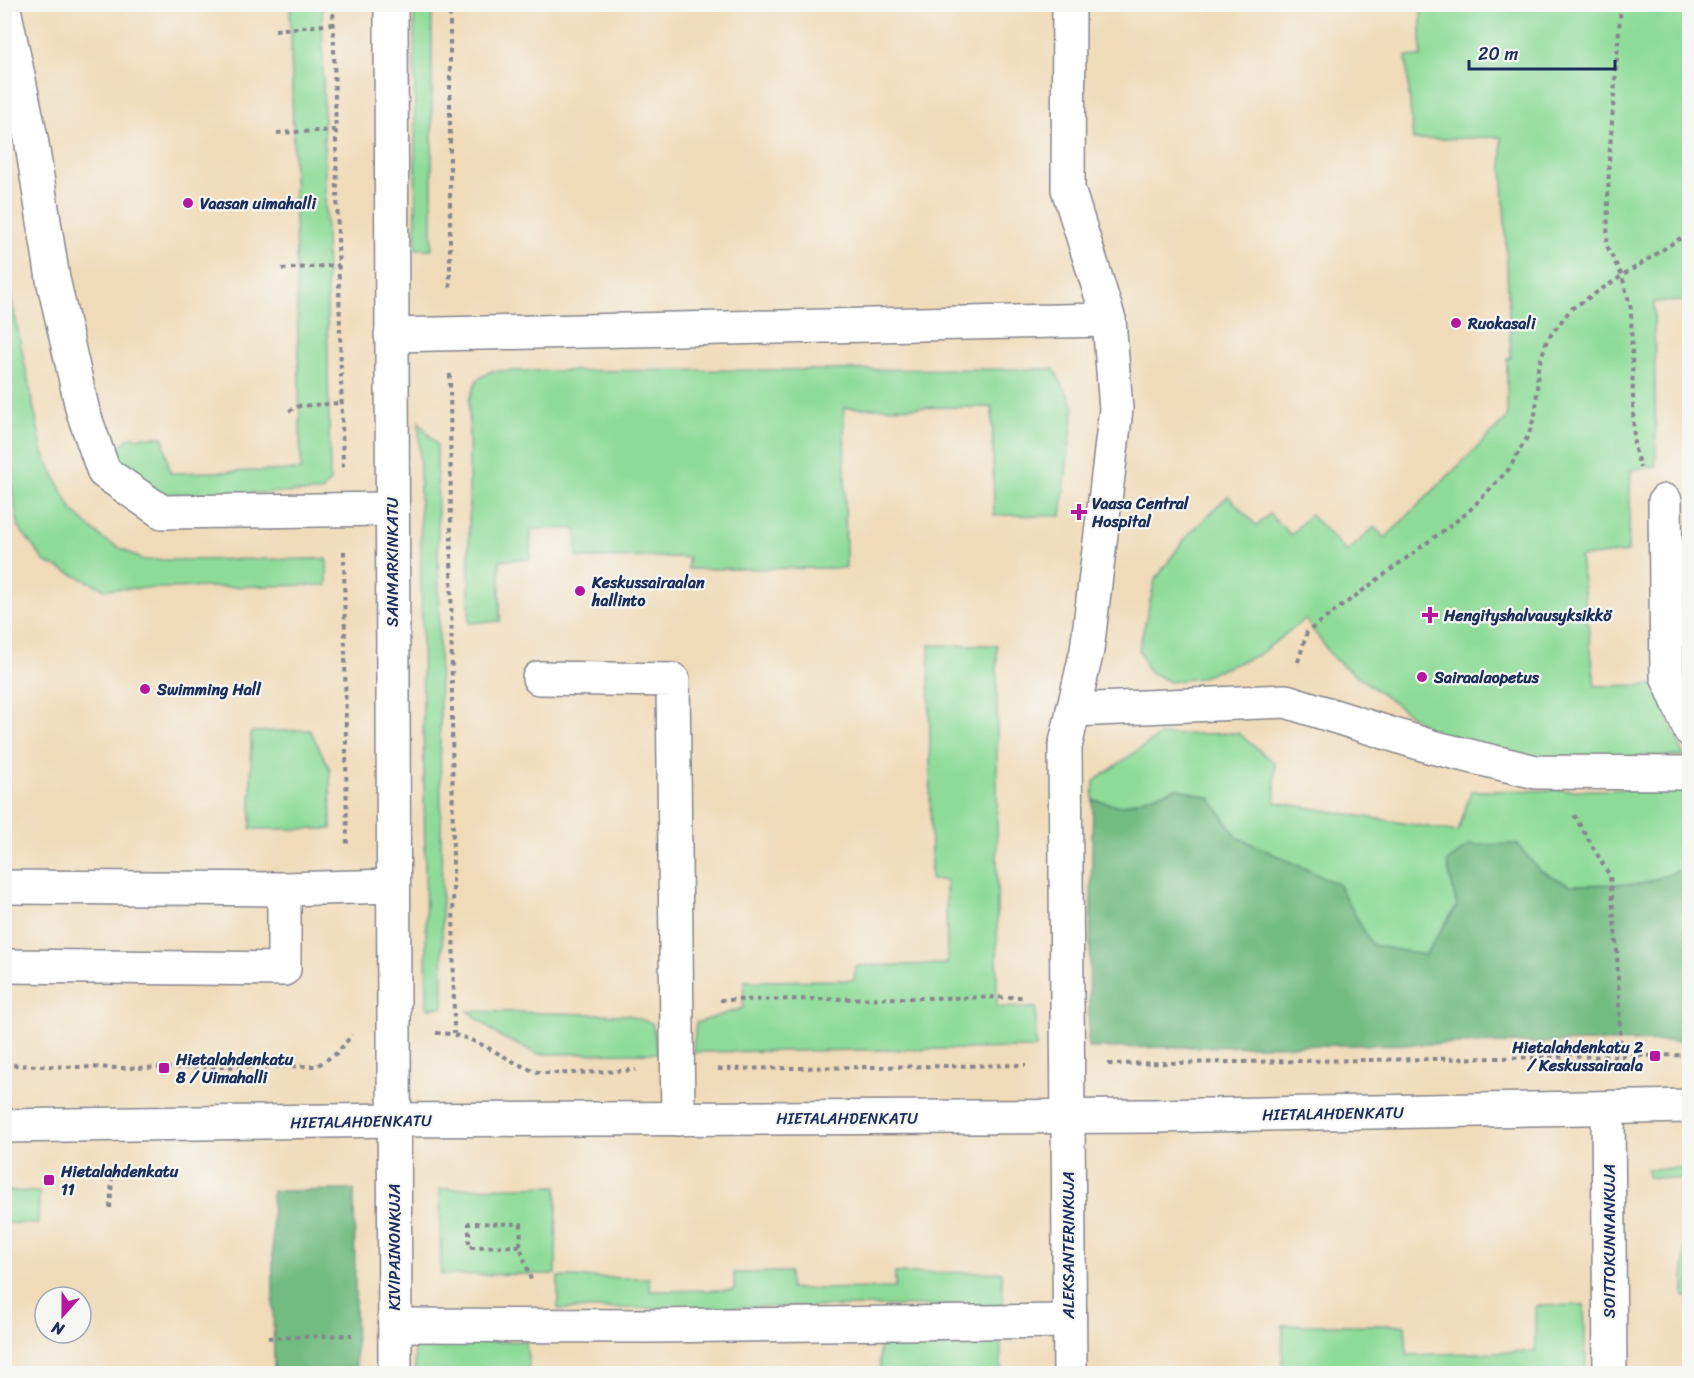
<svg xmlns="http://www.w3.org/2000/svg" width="1694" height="1378" font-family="Sriracha,sans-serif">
<rect width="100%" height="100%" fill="#f6f6f2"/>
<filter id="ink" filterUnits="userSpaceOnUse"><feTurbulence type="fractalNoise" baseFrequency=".0167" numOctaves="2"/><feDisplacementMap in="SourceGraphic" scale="12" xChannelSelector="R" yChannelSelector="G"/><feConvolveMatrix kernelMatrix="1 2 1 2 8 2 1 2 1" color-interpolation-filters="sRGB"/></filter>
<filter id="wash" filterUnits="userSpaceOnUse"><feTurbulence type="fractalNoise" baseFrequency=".008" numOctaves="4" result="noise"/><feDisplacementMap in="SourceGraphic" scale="24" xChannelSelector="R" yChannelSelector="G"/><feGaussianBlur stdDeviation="1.35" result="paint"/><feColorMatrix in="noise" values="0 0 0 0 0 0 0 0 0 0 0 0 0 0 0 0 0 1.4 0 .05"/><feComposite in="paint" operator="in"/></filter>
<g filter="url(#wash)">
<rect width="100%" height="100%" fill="#f0dbb9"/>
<!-- green -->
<g fill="#8edb99" stroke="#54857c" stroke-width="1.5">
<polygon points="290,5 322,5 330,481 321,492 164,494 119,463 120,445 131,437 163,437 170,473 301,470"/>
<polygon points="414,5 432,5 432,249 416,249"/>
<polygon points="1421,5 1689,5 1689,301 1654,302 1656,466 1631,470 1628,552 1580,557 1595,686 1655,685 1684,756 1536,758 1435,733 1334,659 1305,619 1258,655 1199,678 1170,682 1148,671 1139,649 1155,580 1186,537 1228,496 1257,526 1269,514 1291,535 1310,514 1347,552 1374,527 1385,538 1507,418 1507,358 1511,358 1501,137 1413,140 1406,56 1421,57"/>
<polygon points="5,267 43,453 72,510 103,539 143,560 327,559 327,585 105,589 45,562 19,528 5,451"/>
<polygon points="1054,369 1074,407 1061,516 994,515 992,407 844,408 846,568 688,569 688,557 577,558 576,529 531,529 530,559 500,560 500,621 469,623 469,400 477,380 491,371"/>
<polygon points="419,422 437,445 443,1007 427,1008"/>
<polygon points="929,645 997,645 997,1007 1036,1008 1036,1048 693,1052 696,1023 743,1008 744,981 854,980 855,966 947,964 946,880 931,880"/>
<polygon points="310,730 330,769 331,829 251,829 251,732"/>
<polygon points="1238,733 1275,763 1275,802 1458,832 1471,791 1689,789 1689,867 1641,884 1570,885 1539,870 1517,844 1447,862 1457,906 1425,955 1372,946 1338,884 1237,837 1210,798 1177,788 1121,806 1093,800 1094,781 1160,735"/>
<polygon points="468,1011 628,1015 652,1023 658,1053 538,1054 499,1036"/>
<polygon points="1689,1168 1690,1297 1684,1297 1685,1180 1648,1177 1647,1169"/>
<polygon points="557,1186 556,1274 441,1275 440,1189"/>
<polygon points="5,1191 39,1192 38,1224 5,1223"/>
<polygon points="789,1272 790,1289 895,1288 895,1273 1002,1272 1003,1305 558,1309 558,1277 649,1278 650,1291 734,1290 734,1273"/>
<polygon points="1584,1305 1586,1373 1282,1373 1283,1325 1405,1325 1407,1355 1535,1351 1535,1306"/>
<polygon points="526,1341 529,1369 415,1373 414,1344"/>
<polygon points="1001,1341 1001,1373 880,1373 879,1345"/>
</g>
<!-- forest -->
<g fill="#72bb81" stroke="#467570" stroke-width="1.5">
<polygon points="1177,788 1210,798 1237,837 1338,884 1372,945 1425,955 1457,906 1447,862 1470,845 1517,844 1539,870 1570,885 1641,884 1689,867 1689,1041 1088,1048 1093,800 1121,806"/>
<polygon points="354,1190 356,1373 274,1373 272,1191"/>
</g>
</g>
<g filter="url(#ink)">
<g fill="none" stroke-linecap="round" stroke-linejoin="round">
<!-- minor casing -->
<g stroke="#86858c" stroke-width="36">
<g id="minor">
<polyline points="391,4 395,1374"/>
<polyline points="1069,4 1068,189 1109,320 1116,409 1087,650 1065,747 1070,1374"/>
<polyline points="4,9 31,138 53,279 83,412 104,472 162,512 392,509"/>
<polyline points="391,335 1109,320"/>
<polyline points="1665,501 1667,676 1690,730"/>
<polyline points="539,678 673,680 678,1119"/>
<polyline points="1073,710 1286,701 1432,747 1536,772 1690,773"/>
<polyline points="4,887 284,889 393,886"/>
<polyline points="4,966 284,969 284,889"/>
<polyline points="1608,1108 1610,1374"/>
<polyline points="395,1325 650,1326 1069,1321"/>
</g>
</g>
<!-- major casing -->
<g stroke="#86858c" stroke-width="36">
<polyline id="major" points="4,1126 394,1120 1154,1116 1690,1106"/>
</g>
<!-- path -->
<g stroke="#86858c" stroke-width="4" stroke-dasharray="4.5 4.5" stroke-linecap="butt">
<polyline points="333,4 343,469"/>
<polyline points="450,4 450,292"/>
<polyline points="1621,4 1609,161 1607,246 1622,276 1631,309 1634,446 1640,468"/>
<polyline points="275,30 334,24"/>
<polyline points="277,133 336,130"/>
<polyline points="282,269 339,265"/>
<polyline points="450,374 454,1033"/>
<polyline points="289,411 299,406 341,403"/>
<polyline points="344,551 347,847"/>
<polyline points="1298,662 1307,632 1467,513 1509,469 1529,434 1536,411 1538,368 1547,340 1571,309 1690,232"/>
<polyline points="1574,815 1610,876 1617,952 1621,1057"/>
<polyline points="720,1000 1024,997"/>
<path d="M436 1033C474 1033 500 1058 534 1071 548 1076 617 1071 636 1070"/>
<polyline points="1108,1064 1690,1055"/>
<polyline points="4,1065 118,1068 317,1066 337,1053 352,1035"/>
<polyline points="718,1069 1026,1065"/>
<polyline points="110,1208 112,1180"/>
<polyline points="520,1246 469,1247 469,1223 521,1224 520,1246 532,1283"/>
<polyline points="268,1338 352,1335"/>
</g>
<!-- minor -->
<use href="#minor" stroke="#fff" stroke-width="33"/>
<!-- major -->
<use href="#major" stroke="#fff" stroke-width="33"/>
</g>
</g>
<!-- markers -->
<g fill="#b5179e" stroke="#f6f6f2" stroke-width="2">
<circle cx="188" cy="203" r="6"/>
<circle cx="1456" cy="323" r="6"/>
<path d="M1076 503h6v6h6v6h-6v6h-6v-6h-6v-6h6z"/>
<circle cx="580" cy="591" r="6"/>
<path d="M1427 606h6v6h6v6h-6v6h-6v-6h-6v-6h6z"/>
<circle cx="1422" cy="677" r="6"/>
<circle cx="145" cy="689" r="6"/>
<rect x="1649" y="1050" width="12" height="12" rx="3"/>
<rect x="158" y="1062" width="12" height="12" rx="3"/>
<rect x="43" y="1174" width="12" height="12" rx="3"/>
</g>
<g text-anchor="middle" stroke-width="4.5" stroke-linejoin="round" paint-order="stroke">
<!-- poi labels -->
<g font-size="16" font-weight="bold" fill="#1b2f5e" stroke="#f6f6f2" text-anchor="start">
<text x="200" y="209">Vaasan uimahalli</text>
<text x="1468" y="329">Ruokasali</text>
<text x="1092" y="509">Vaasa Central<tspan x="1092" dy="18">Hospital</tspan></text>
<text x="592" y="588">Keskussairaalan<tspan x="592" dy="18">hallinto</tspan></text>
<text x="1444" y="621">Hengityshalvausyksikkö</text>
<text x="1434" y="683">Sairaalaopetus</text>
<text x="157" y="695">Swimming Hall</text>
<text x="1643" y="1053" text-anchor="end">Hietalahdenkatu 2<tspan x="1643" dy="18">/ Keskussairaala</tspan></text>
<text x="176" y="1065">Hietalahdenkatu<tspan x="176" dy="18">8 / Uimahalli</tspan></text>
<text x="61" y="1177">Hietalahdenkatu<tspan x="61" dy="18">11</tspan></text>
</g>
<!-- street labels -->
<g font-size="16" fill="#1b2f5e" stroke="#f6f6f2">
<text transform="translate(392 562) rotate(-90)" y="6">SANMARKINKATU</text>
<text transform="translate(1333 1113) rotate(-1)" y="6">HIETALAHDENKATU</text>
<text x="847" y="1124">HIETALAHDENKATU</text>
<text transform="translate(361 1121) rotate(-1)" y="6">HIETALAHDENKATU</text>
<text transform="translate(1609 1241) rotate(-90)" y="6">SOITTOKUNNANKUJA</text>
<text transform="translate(1068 1245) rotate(-90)" y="6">ALEKSANTERINKUJA</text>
<text transform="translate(394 1247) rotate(-90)" y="6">KIVIPAINONKUJA</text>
</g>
</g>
<!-- margin -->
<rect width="1694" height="1378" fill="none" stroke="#f6f6f2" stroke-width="24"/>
<!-- north arrow -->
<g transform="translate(63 1315) rotate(201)"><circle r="28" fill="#f6f6f2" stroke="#9ea6b7" stroke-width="1.5"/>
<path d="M0-4.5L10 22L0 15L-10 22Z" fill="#b5179e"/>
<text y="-9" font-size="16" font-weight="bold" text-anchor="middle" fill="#1b2f5e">N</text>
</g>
<!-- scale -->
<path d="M1469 60v9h146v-9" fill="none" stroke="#1b2f5e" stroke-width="3"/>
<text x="1478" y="60" font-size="18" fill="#1b2f5e" stroke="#f6f6f2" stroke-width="4.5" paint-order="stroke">20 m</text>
</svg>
